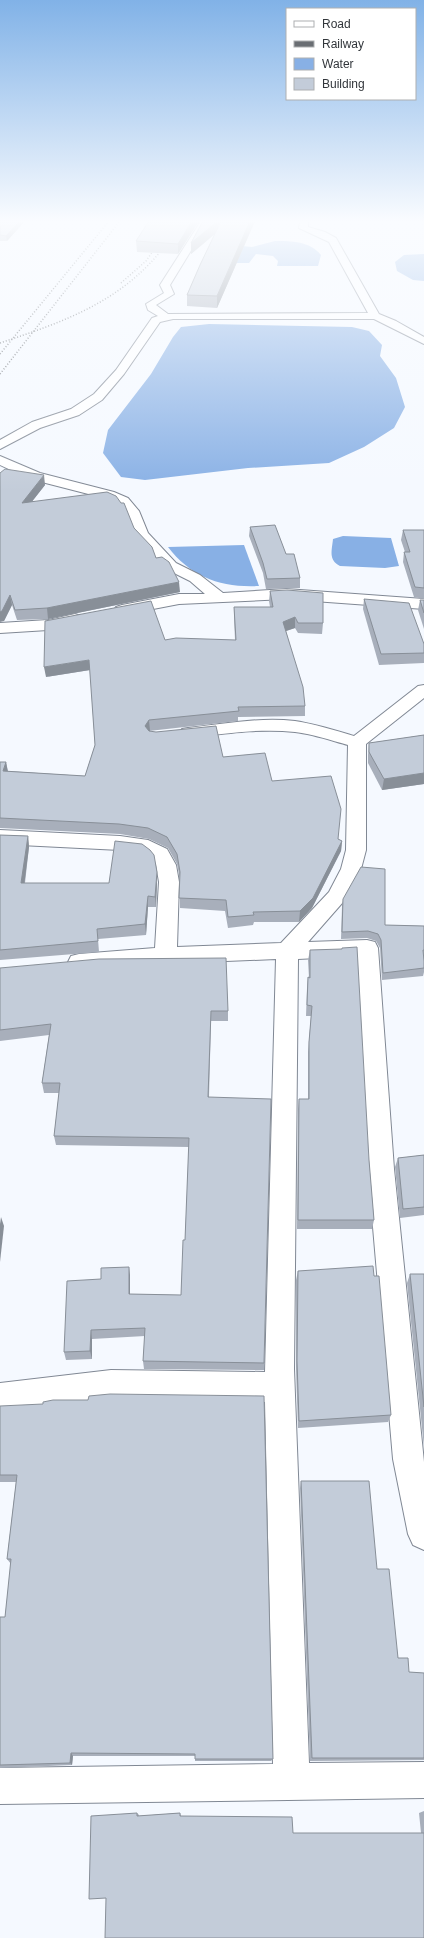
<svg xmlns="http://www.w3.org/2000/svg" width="424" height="1938" font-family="Helvetica,sans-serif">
<rect width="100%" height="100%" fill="#f5f9ff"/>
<!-- water -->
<g fill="#88b0e5">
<path d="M275 241C291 241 310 241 321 255L318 266H277L278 261 273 256 256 254 249 263H215L232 245 252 247Z"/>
<polygon points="424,254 424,281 413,280 397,271 395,262 404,255"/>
<polygon points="209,324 352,327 369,331 382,345 380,356 396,378 405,407 394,428 364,447 329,463 248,468 145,480 121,477 103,453 108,430 151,374 173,337 181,327"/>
<path d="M343 536 391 538 399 566 385 568 340 566C328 560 332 550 333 539Z"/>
<path d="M244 545 259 586C221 588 191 577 168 547Z"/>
</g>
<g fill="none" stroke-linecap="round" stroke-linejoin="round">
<!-- minor casing -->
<g stroke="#808894" stroke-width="2">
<g id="minor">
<polygon points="201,221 209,221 170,285 174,294 156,305 168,314 368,313 329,242 299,228 300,221 308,221 308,227 325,232 336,238 379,314 396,321 424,337 424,344 374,319 173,319 160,322 124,374 102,400 79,415 40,428 0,449 0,440 32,422 71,409 94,394 116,370 152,318 158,316 148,310 146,304 164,293 160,285"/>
<polygon points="0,456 40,473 114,492 128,498 139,511 148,533 176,563 200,575 223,593 286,589 424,599 424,609 286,599 179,604 122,615 116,613 114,610 116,607 122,605 179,594 205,594 190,581 166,569 136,537 126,512 118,504 104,498 30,479 0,465"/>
<polygon points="75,614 81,616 83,619 81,622 48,630 0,633 0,623 48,620"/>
<path d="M424 685V698L366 744V850L361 869 344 901 308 942 367 940 375 942 378 948 394 1169 424 1462V1550L413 1545 408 1534 393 1459 368 1169 357 956 298 959 294 1369 309 1763 424 1762V1798L0 1804V1768L273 1764 265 1402 111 1400 0 1413V1383L111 1370 265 1372 276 959 130 965 79 970 71 968 68 962 71 956 79 954 155 948 159 882 156 865 152 859 143 853 120 850 0 844V830L120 836 148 840 167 849 176 865 179 882 177 947 281 943 329 892 341 869 346 850 348 745C330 740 313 734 295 732 259 728 223 734 188 738L182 737 179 733 182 729 188 728C223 724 259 717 295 721 315 724 334 730 354 736L418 686Z"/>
</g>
</g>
<!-- minor -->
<use href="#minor" fill="#fff" fill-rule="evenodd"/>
<!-- rail -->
<g stroke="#6a6e73" stroke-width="1.5" stroke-dasharray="1 2" stroke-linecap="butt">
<polyline points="121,283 146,261 158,244"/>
<path d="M0 343C66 321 124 301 167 243"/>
<polyline points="0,354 109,221"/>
<polyline points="0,374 120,221"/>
</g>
</g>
<!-- wall -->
<g fill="#a8afbb">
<polygon points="0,221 25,221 7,241 0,241"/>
<polygon points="199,221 178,254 137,252 136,241"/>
<polygon points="203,221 255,221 217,308 187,306 187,295 215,234 191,254 191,243"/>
<polygon points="0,473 45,485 32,501 134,528 156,558 180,592 48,619 17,620 12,605 4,621"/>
<polygon points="250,527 286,554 300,578 300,588 266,589 263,573 249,536"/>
<polygon points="403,530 424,530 424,599 414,597 403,562 404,552 405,552 401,540"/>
<polygon points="270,591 323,623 322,634 298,633 295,628 286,631 305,706 305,716 238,717 238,721 149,731 223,757 272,781 338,839 342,841 341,851 312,908 299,922 254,922 253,925 228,928 225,911 180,908 180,879 177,864 168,848 149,839 120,834 0,828 0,762 6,762 8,771 85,776 95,745 90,670 46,677 165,640 235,640 234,617 234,607 270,607 269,601"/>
<polygon points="364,599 424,644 424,663 379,665 363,609"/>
<polygon points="420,600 424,600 424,629 418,610"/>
<polygon points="424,735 424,784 382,790 368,763 368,755 369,743"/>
<polygon points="0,835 28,836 29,847 25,883 109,883 157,882 156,907 148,907 146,935 98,939 99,952 0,960"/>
<polygon points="343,899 385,925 424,926 424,972 423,976 382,980 380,948 376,941 367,938 341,939 342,906"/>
<polygon points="310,950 369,1160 374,1220 372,1229 297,1229 298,1109 299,1099 308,1099 308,1052 311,1016 306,1016 307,988 308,977 309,978 308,960"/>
<polygon points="0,968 228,1011 228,1021 211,1021 209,1097 264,1363 264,1370 144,1369 143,1361 145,1336 92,1339 92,1359 66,1360 64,1352 101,1279 130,1275 130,1294 181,1295 185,1240 189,1147 56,1145 54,1136 59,1093 44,1093 42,1083 49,1035 0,1041"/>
<polygon points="424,1155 424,1215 400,1218 395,1167 398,1158"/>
<polygon points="298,1271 391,1415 388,1422 298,1428 296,1369 296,1280"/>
<polygon points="410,1274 424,1274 424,1447 407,1283"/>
<polygon points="0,1406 273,1759 271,1761 195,1761 195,1756 73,1756 72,1765 0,1768 0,1617 5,1617 11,1564 7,1559 16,1482 0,1482"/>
<polygon points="301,1481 377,1569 398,1658 409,1672 424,1673 424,1760 310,1761 300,1488"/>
<polygon points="424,1811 424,1938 106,1898 137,1813 139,1815 139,1816 180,1813 181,1816 293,1833 421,1833 419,1813"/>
</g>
<!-- shaded-wall -->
<g fill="#888f98">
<polygon points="20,221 25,221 7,241 6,236"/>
<polygon points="192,221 199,221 178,254 178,244"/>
<polygon points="218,221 223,221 223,227 191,254 191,243"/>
<polygon points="250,221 255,221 217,308 217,296"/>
<polygon points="44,475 45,485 24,512 22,503"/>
<polygon points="179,582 180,592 48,619 47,608"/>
<polygon points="10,595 12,605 4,621 0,622 0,612"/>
<polygon points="295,617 295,628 283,632 283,622"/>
<polygon points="89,660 90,670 46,677 44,667"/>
<polygon points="149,720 150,731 146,736 145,726"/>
<polygon points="6,762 8,773 3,771"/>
<polygon points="424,773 424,784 382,790 384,779"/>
<polygon points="28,836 29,847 23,894 21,883"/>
<polygon points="342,841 341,851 312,908 299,922 300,911"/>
<polygon points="157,872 157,882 156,907 155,897"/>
<polygon points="148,896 148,907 146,935 145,924"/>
<polygon points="1,1217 4,1226 0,1262 0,1224"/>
<polygon points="129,1267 130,1275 130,1302 129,1294"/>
<polygon points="91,1330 92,1339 92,1359 90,1351"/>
<polygon points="71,1753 73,1756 72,1765 70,1763"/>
</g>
<!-- building -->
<g fill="#c3ccd9" stroke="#888f98">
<polygon points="0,221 20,221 6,236 0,235"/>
<polygon points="149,221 192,221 178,244 136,241"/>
<polygon points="203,221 218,221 191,243"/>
<polygon points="221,221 250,221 217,296 187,295 200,265"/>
<polygon points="5,469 44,475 22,503 107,492 116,496 121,503 124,503 134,528 152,547 156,558 162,557 169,562 179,582 47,608 15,610 10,595 2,611 0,612 0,473"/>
<polygon points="275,525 286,554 294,554 300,578 267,579 263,563 250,527"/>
<polygon points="403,530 424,530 424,588 415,587 404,552 410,552"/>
<polygon points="287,590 323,593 323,623 298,623 295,617 283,622 303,687 305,706 238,707 239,711 149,720 145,726 149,731 156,732 216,726 223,757 265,753 272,781 331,776 341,809 338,839 342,841 313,898 300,911 253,912 254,915 228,917 226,900 179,898 180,872 177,854 167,837 148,828 119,824 0,818 0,762 6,762 3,771 85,776 95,745 89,660 44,667 45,621 151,601 165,640 176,638 236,640 234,607 273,607 270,591"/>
<polygon points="364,599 409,603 424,644 424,653 381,654"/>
<polygon points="420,600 424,600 424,613"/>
<polygon points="424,735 424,773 384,779 369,752 369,743"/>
<polygon points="0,835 28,836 21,883 109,883 115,841 142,844 150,850 154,855 157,872 155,897 148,896 145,924 97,929 98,941 0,950"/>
<polygon points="361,867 385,869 385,925 424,926 424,950 423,950 424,961 424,968 383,973 381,940 378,934 368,931 342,932 343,899"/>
<polygon points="357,947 369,1160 374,1220 298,1220 299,1099 309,1099 309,1042 312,1006 307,1005 308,977 310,978 310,950 342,949 342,948"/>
<polygon points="226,958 228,1011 211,1011 208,1097 271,1099 264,1363 143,1361 145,1328 91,1330 90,1351 64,1352 67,1281 101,1279 101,1268 129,1267 129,1294 181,1295 183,1240 185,1240 189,1138 54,1136 60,1083 42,1083 51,1024 0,1030 0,968 99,959"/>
<polygon points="424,1155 424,1207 403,1209 398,1158"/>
<polygon points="373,1266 374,1276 379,1276 391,1415 299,1421 297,1361 298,1271"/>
<polygon points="410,1274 424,1274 424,1407"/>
<polygon points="110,1394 264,1396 273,1759 195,1759 195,1754 71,1753 70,1763 0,1765 0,1617 5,1617 11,1559 7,1559 17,1475 0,1475 0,1406 43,1404 43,1402 53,1400 88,1400 89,1396"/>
<polygon points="301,1481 369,1481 377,1569 389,1569 398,1658 408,1658 409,1672 424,1673 424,1758 312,1758"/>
<polygon points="137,1813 137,1816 180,1813 180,1816 292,1817 293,1833 424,1833 424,1938 105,1938 106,1898 89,1899 91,1816"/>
</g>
<!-- sky -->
<linearGradient id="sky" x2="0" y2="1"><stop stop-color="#81b2e7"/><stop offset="0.45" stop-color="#fafcff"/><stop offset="1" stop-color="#fafcff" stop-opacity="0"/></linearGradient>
<rect width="424" height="492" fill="url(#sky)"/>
<!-- legend -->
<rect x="286" y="8" width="130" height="92" fill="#ffffff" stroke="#adafb1"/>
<rect x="294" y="21" width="20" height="6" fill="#ffffff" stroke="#adafb1"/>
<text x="322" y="28" font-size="12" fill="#32363b">Road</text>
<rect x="294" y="41" width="20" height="6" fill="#6a6e73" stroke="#adafb1"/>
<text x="322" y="48" font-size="12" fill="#32363b">Railway</text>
<rect x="294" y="58" width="20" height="12" fill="#88b0e5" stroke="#adafb1"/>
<text x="322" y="68" font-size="12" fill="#32363b">Water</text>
<rect x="294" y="78" width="20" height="12" fill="#c3ccd9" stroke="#adafb1"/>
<text x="322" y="88" font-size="12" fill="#32363b">Building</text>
</svg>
